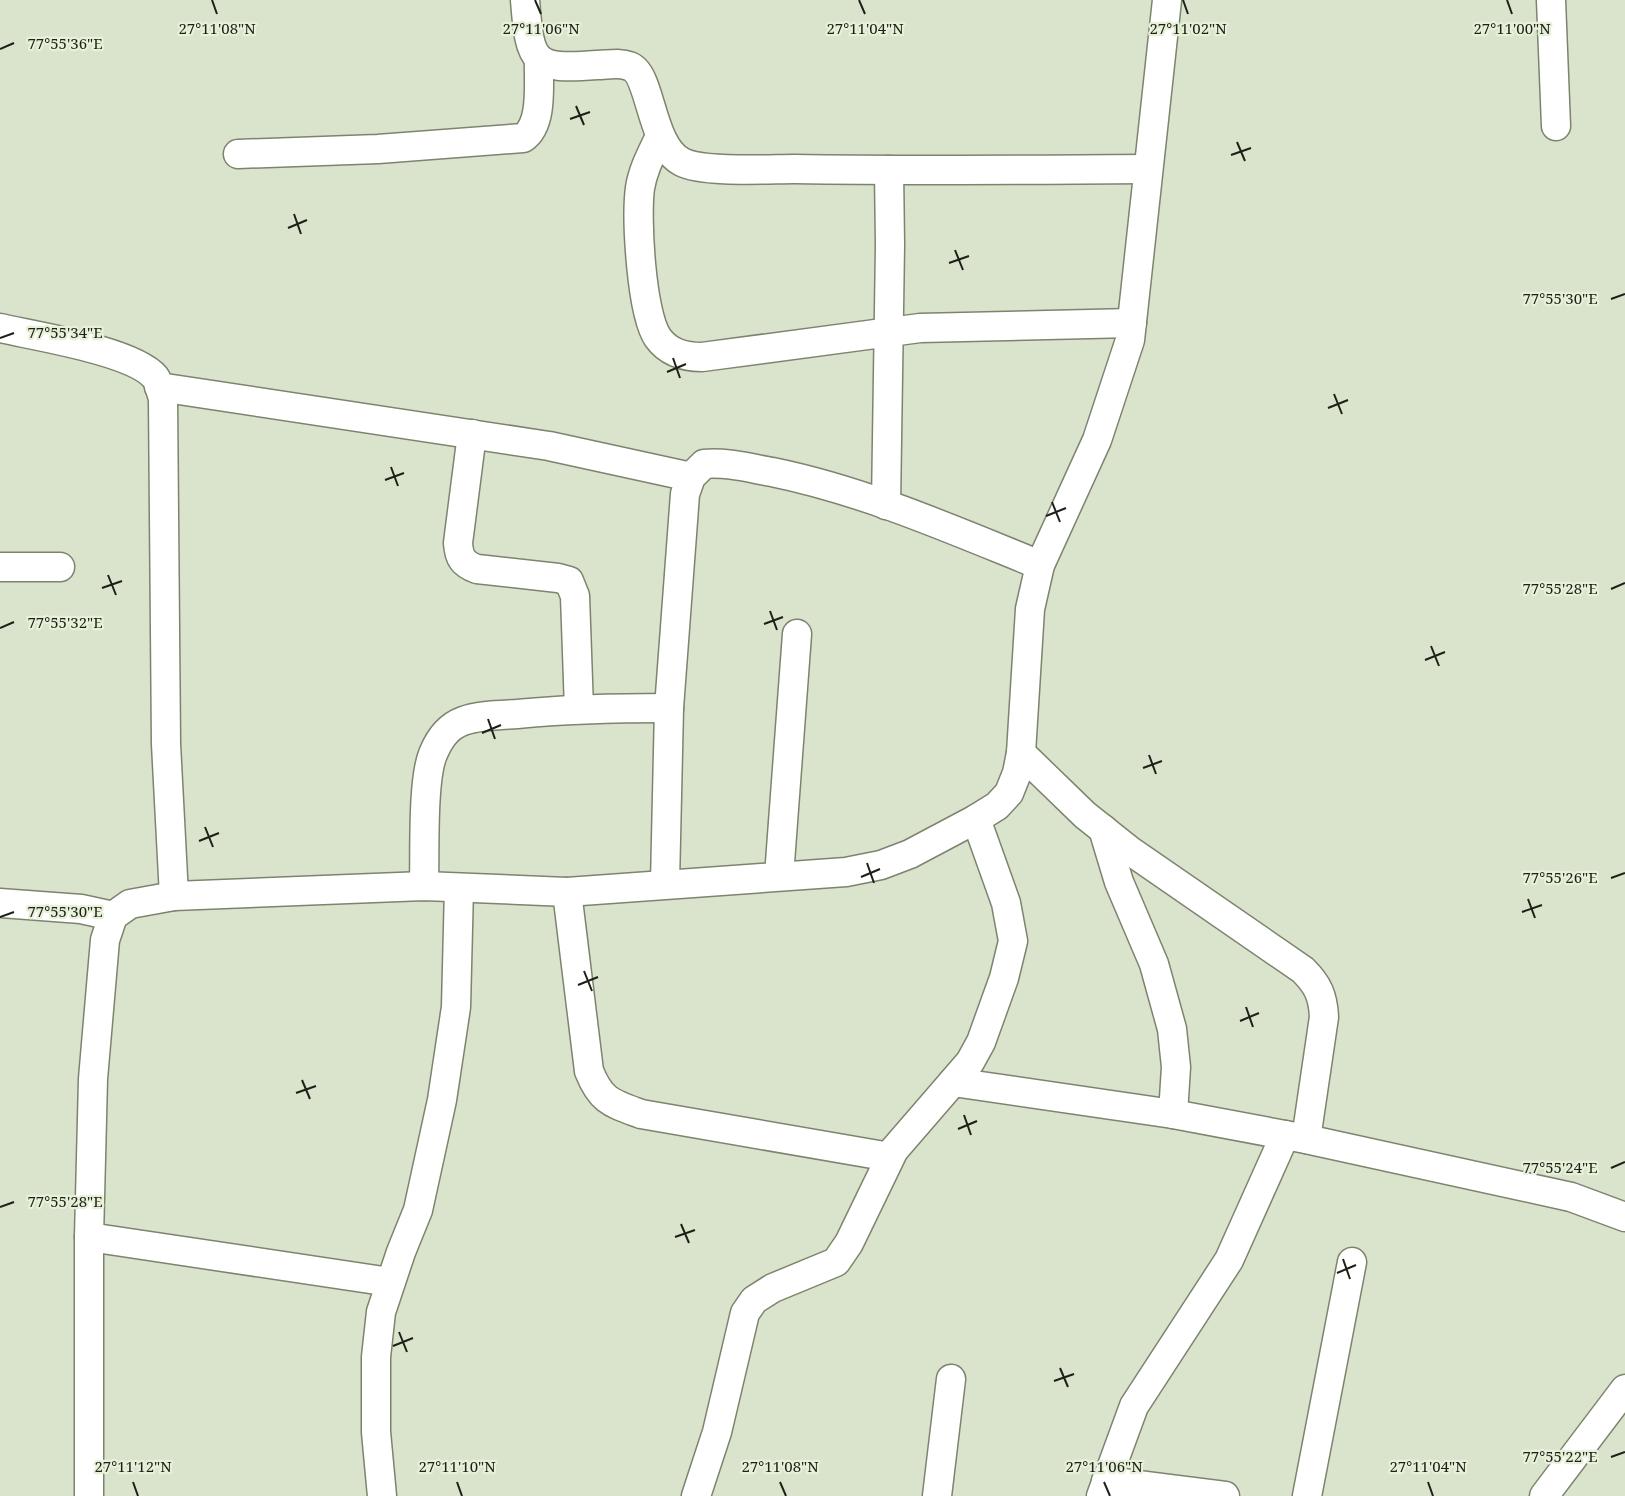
<svg xmlns="http://www.w3.org/2000/svg" width="1625" height="1496" font-family="'Noto Serif',serif">
<rect width="100%" height="100%" fill="#dae3cb"/>
<g fill="none" stroke-linecap="round" stroke-linejoin="round">
<!-- street casing -->
<g stroke="#7c846e" stroke-width="31">
<g id="street">
<path d="M525 0C530 64 533 70 597 65 607 65 619 62 629 66 652 73 649 145 682 162 703 173 768 169 794 169 912 171 1030 170 1148 169"/>
<polyline points="1551,0 1556,126"/>
<path d="M660 136C652 153 643 169 640 188 636 217 641 314 658 338 669 353 684 357 702 357L920 328 1132 323"/>
<path d="M238 154 378 149 523 138C544 124 538 82 539 59"/>
<path d="M0 328C35 336 133 351 155 377 159 382 161 392 163 399L166 744 174 896"/>
<polyline points="159,387 549,446 691,477"/>
<path d="M472 434 458 543C459 558 463 564 477 569L558 578 569 581 575 596 579 709"/>
<polyline points="886,505 890,245 889,170"/>
<polyline points="0,567 60,567"/>
<path d="M1021 753 1085 815 1129 850 1303 970C1318 985 1323 996 1324 1017L1306 1139"/>
<polyline points="1103,829 1119,882 1154,964 1172,1029 1176,1067 1173,1114"/>
<polyline points="779,876 797,634"/>
<path d="M665 883 669 708 685 494 691 477 704 464C728 462 749 468 772 472 865 491 953 530 1040 565"/>
<path d="M424 886C425 855 422 780 433 754 439 739 447 727 463 721 479 715 500 715 517 714 568 709 618 708 669 708"/>
<path d="M567 892 589 1071C601 1101 611 1103 641 1114L890 1157"/>
<polyline points="0,903 81,909 113,916"/>
<polyline points="953,1082 1173,1114 1306,1139 1571,1197 1625,1217"/>
<polyline points="89,1237 390,1282"/>
<polyline points="1106,1481 1225,1496"/>
<polyline points="89,1496 89,1237 93,1079 105,940 113,916 130,904 174,896 424,886 567,892 846,872 881,865 910,854 976,819 997,806 1009,793 1017,773 1021,753 1030,609 1040,565 1097,440 1130,340 1167,0"/>
<polyline points="382,1496 376,1432 376,1357 381,1312 401,1252 418,1210 442,1100 456,1007 459,888"/>
<polyline points="696,1496 717,1432 745,1313 754,1300 773,1288 836,1262 849,1243 894,1150 970,1062 981,1042 1004,978 1013,941 1006,903 976,819"/>
<polyline points="937,1496 951,1379"/>
<polyline points="1101,1496 1134,1406 1229,1260 1285,1135"/>
<polyline points="1307,1496 1352,1262"/>
<polyline points="1544,1496 1625,1389"/>
</g>
</g>
<!-- street -->
<use href="#street" stroke="#fff" stroke-width="28"/>
</g>
<!-- ticks -->
<path fill="none" stroke="#1d2017" stroke-width="2" d="M212 0 217 14M535 0 541 14M859 0 865 14M1183 0 1188 14M1507 0 1512 14M0 49 14 43M576 106 584 125M570 119 590 112M1237 142 1245 161M1231 155 1251 148M294 214 301 234M288 228 307 220M955 250 963 270M949 263 969 256M1611 299 1625 294M0 338 14 333M673 358 680 378M667 372 686 364M1334 394 1342 414M1328 408 1348 400M391 467 398 486M385 480 404 473M1052 502 1060 522M1046 516 1066 508M108 575 116 595M102 588 122 581M1611 589 1625 583M770 611 777 630M764 624 783 617M0 628 14 622M1431 646 1439 666M1425 660 1445 652M488 719 495 739M482 733 501 725M1149 755 1156 774M1143 768 1162 761M205 827 213 847M199 841 219 833M867 863 874 883M861 877 880 869M1611 878 1625 873M1528 899 1535 918M1522 912 1542 905M0 917 14 912M584 971 592 991M578 985 598 977M1246 1007 1253 1027M1240 1021 1259 1013M302 1080 310 1099M296 1093 316 1086M964 1115 971 1135M958 1129 977 1121M1611 1168 1625 1162M0 1207 14 1202M681 1224 689 1243M675 1237 695 1230M1343 1259 1350 1279M1337 1273 1356 1265M399 1332 407 1352M393 1346 413 1338M1060 1368 1068 1387M1054 1381 1074 1374M1611 1457 1625 1452M133 1482 138 1496M457 1482 462 1496M780 1482 786 1496M1104 1482 1110 1496M1428 1482 1433 1496"/>
<g font-size="15" text-anchor="middle" fill="#1d2017" stroke="#e7f0d8" stroke-width="4.5" stroke-linejoin="round" paint-order="stroke">
<text x="217" y="34">27°11'08"N</text>
<text x="541" y="34">27°11'06"N</text>
<text x="865" y="34">27°11'04"N</text>
<text x="1188" y="34">27°11'02"N</text>
<text x="1512" y="34">27°11'00"N</text>
<text x="65" y="49">77°55'36"E</text>
<text x="1560" y="304">77°55'30"E</text>
<text x="65" y="338">77°55'34"E</text>
<text x="1560" y="594">77°55'28"E</text>
<text x="65" y="628">77°55'32"E</text>
<text x="1560" y="883">77°55'26"E</text>
<text x="65" y="917">77°55'30"E</text>
<text x="1560" y="1173">77°55'24"E</text>
<text x="65" y="1207">77°55'28"E</text>
<text x="1560" y="1462">77°55'22"E</text>
<text x="133" y="1472">27°11'12"N</text>
<text x="457" y="1472">27°11'10"N</text>
<text x="780" y="1472">27°11'08"N</text>
<text x="1104" y="1472">27°11'06"N</text>
<text x="1428" y="1472">27°11'04"N</text>
</g>
</svg>
